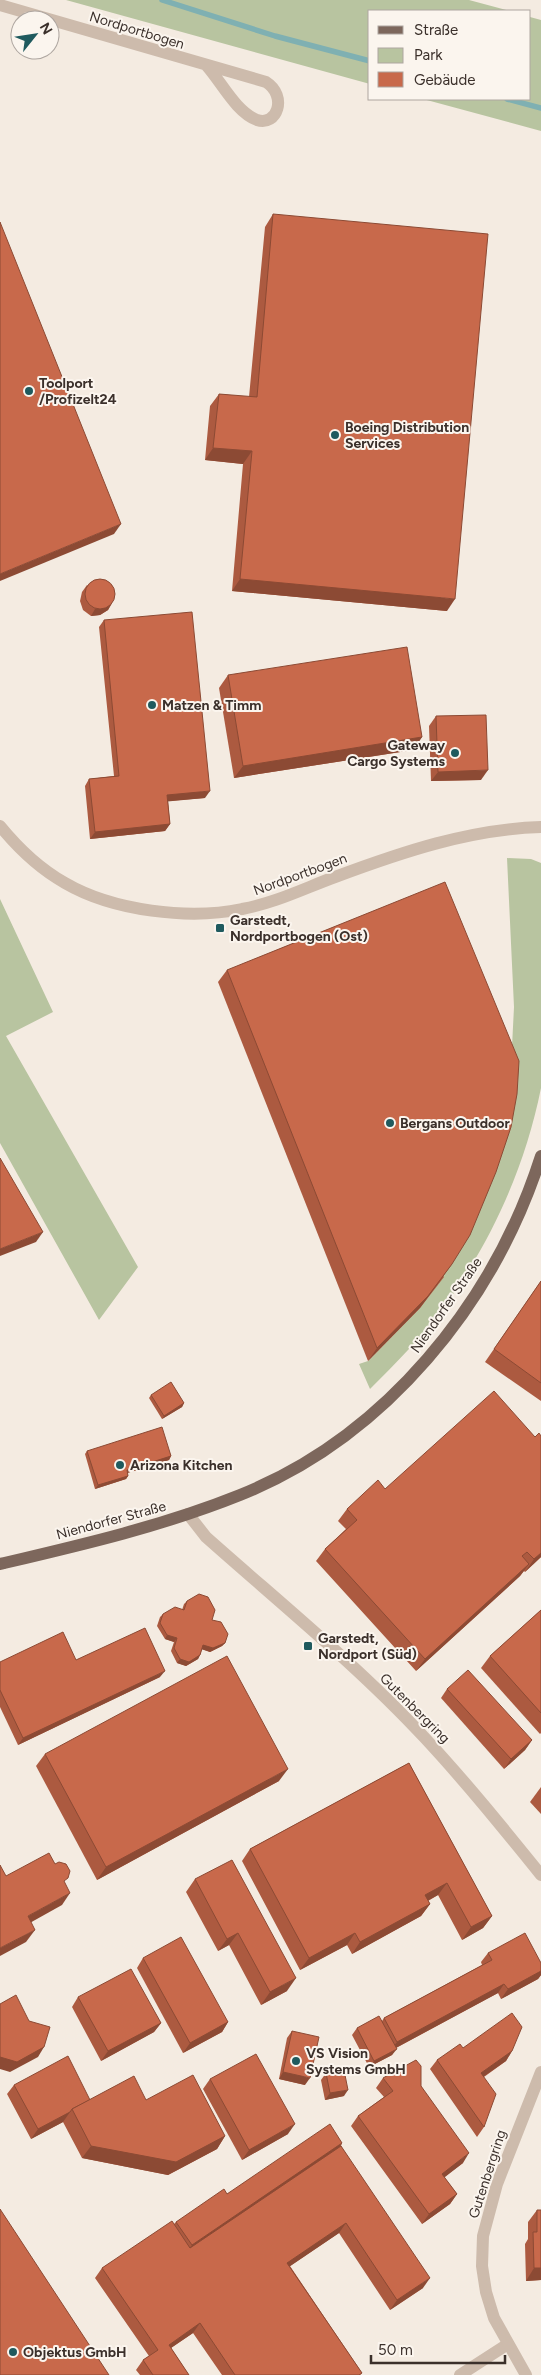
<svg xmlns="http://www.w3.org/2000/svg" width="541" height="2375" font-family="Figtree,sans-serif">
<rect width="100%" height="100%" fill="#f4ebe1"/>
<!-- green -->
<g fill="#b8c4a0">
<polygon points="66,0 469,0 510,11 370,11 370,84"/>
<polygon points="530,17 541,20 541,131 423,99 530,99"/>
<path d="M507 858 531 859 541 863V1088C525 1168 491 1242 444 1307 422 1337 396 1363 370 1389L359 1364 368 1361 420 1308 509 1106 514 1007Z"/>
<polygon points="0,899 53,1012 6,1036 138,1267 99,1320 0,1143"/>
</g>
<g fill="none" stroke-linecap="round" stroke-linejoin="round">
<!-- stream -->
<g stroke="#7fb0b2" stroke-width="5.5">
<polyline points="162,0 275,36 370,61"/>
<polyline points="507,99 541,108"/>
</g>
<!-- minor -->
<g stroke="#cdbbac" stroke-width="12">
<path d="M0 5 266 82C288 96 277 127 257 120 236 112 222 83 207 66"/>
<path d="M0 826C18 848 40 869 65 883 113 911 189 920 242 909 275 903 305 888 335 877 402 852 470 829 541 827"/>
<path d="M188 1514 206 1537C279 1602 358 1666 424 1737 465 1781 503 1828 541 1875"/>
<polyline points="460,2375 508,2344"/>
<polyline points="526,2375 494,2318 486,2292 482,2266 483,2236 497,2184 541,2072"/>
</g>
<!-- major -->
<path stroke="#7d675c" stroke-width="12" d="M0 1564C81 1545 163 1526 240 1495 385 1437 494 1303 541 1156"/>
</g>
<!-- wall -->
<g fill="#ac5a40">
<polygon points="273,214 447,611 232,591 243,464 205,460 210,406 219,394 249,397 265,227"/>
<polygon points="87,585 112,603 108,610 100,615 91,616 83,610 80,601 82,592"/>
<polygon points="104,620 205,798 168,801 170,824 165,831 90,839 85,786 89,779 114,776 99,627"/>
<polygon points="228,675 422,737 413,750 234,778 219,688"/>
<polygon points="436,716 481,780 431,781 429,726"/>
<polygon points="227,970 444,1277 420,1308 368,1361 218,982"/>
<polygon points="541,1281 541,1401 485,1362"/>
<polygon points="151,1395 184,1403 182,1407 162,1419 149,1398"/>
<polygon points="541,1436 541,1557 525,1572 524,1571 520,1576 416,1671 316,1561 325,1549 346,1529 338,1521 347,1509 385,1489 535,1437"/>
<polygon points="87,1451 171,1456 169,1460 127,1473 128,1476 126,1479 95,1489 85,1454"/>
<polygon points="187,1601 212,1620 225,1643 222,1646 210,1652 202,1649 200,1655 198,1659 186,1666 177,1663 171,1651 174,1642 165,1639 157,1626 160,1617 163,1614 182,1610 184,1604"/>
<polygon points="541,1610 541,1733 540,1734 481,1668 490,1656"/>
<polygon points="0,1662 160,1677 18,1745 0,1707"/>
<polygon points="447,1689 532,1740 525,1750 504,1769 441,1698"/>
<polygon points="45,1754 279,1781 97,1880 36,1766"/>
<polygon points="409,1763 492,1916 483,1928 462,1940 438,1895 428,1901 430,1904 421,1916 352,1954 347,1945 300,1970 242,1861 250,1849"/>
<polygon points="541,1787 541,1814 530,1802"/>
<polygon points="195,1879 287,1991 261,2005 229,1945 218,1951 186,1892"/>
<polygon points="488,1953 541,1963 541,1975 538,1979 501,1999 498,1993 396,2048 392,2055 369,2067 352,2035 357,2028 382,2021 384,2018 482,1965 481,1962"/>
<polygon points="143,1958 228,2022 222,2032 183,2053 137,1968"/>
<polygon points="78,1997 161,2023 154,2032 101,2061 72,2007"/>
<polygon points="292,2031 305,2085 279,2079 287,2038"/>
<polygon points="463,2048 512,2051 506,2061 484,2077 484,2127 477,2137 430,2069 437,2060"/>
<polygon points="326,2073 344,2096 325,2100 321,2080"/>
<polygon points="383,2078 421,2086 463,2163 444,2177 457,2194 450,2204 422,2224 351,2126 358,2116 384,2097 376,2088"/>
<polygon points="210,2079 288,2134 242,2160 203,2089"/>
<polygon points="14,2085 90,2100 146,2100 225,2136 217,2149 168,2175 82,2158 63,2122 31,2139 7,2094"/>
<polygon points="342,2143 341,2146 423,2288 390,2310 339,2233 290,2266 362,2373 360,2375 222,2375 193,2333 171,2348 189,2375 140,2375 136,2370 143,2360 149,2356 95,2278 102,2268 174,2224 176,2222 227,2194"/>
<polygon points="537,2210 541,2210 541,2280 526,2281 525,2244 528,2239 528,2222"/>
</g>
<!-- shaded-wall -->
<g fill="#8c4a34">
<polygon points="213,448 252,451 243,464 205,460"/>
<polygon points="121,524 114,534 0,581 0,574"/>
<polygon points="240,579 455,599 447,611 232,591"/>
<polygon points="112,603 108,610 100,615 91,616 95,609"/>
<polygon points="422,737 413,750 234,778 243,766"/>
<polygon points="488,770 481,780 431,781 438,772"/>
<polygon points="210,791 205,798 162,802 167,795"/>
<polygon points="170,824 165,831 90,839 95,832"/>
<polygon points="43,1232 36,1242 0,1256 0,1249"/>
<polygon points="452,1264 420,1308 368,1361 377,1348"/>
<polygon points="184,1403 182,1407 162,1419 164,1416"/>
<polygon points="171,1456 169,1460 124,1474 127,1470"/>
<polygon points="128,1476 126,1479 95,1489 98,1485"/>
<polygon points="541,1553 541,1557 525,1572 534,1559"/>
<polygon points="529,1564 520,1576 416,1671 425,1659"/>
<polygon points="167,1635 177,1638 174,1642 165,1639"/>
<polygon points="225,1643 222,1646 210,1652 201,1649 203,1645"/>
<polygon points="200,1655 198,1659 186,1666 177,1663 180,1659"/>
<polygon points="165,1671 160,1677 18,1745 23,1738"/>
<polygon points="532,1740 525,1750 504,1769 511,1759"/>
<polygon points="288,1769 279,1781 97,1880 106,1867"/>
<polygon points="447,1883 438,1895 416,1907 425,1895"/>
<polygon points="70,1893 62,1905 19,1929 28,1916"/>
<polygon points="430,1904 421,1916 352,1954 360,1942"/>
<polygon points="492,1916 483,1928 462,1940 471,1927"/>
<polygon points="35,1930 26,1942 0,1956 0,1948"/>
<polygon points="238,1933 229,1945 218,1951 227,1939"/>
<polygon points="355,1933 347,1945 300,1970 309,1958"/>
<polygon points="541,1971 541,1975 538,1979 501,1999 508,1989"/>
<polygon points="296,1978 287,1991 261,2005 270,1992"/>
<polygon points="504,1984 498,1993 390,2051 397,2042"/>
<polygon points="228,2022 222,2032 183,2053 190,2043"/>
<polygon points="161,2023 154,2032 101,2061 108,2051"/>
<polygon points="44,2047 38,2057 10,2072 0,2069 0,2057"/>
<polygon points="397,2049 392,2055 369,2067 374,2061"/>
<polygon points="512,2051 506,2061 474,2083 481,2073"/>
<polygon points="283,2072 310,2078 305,2085 279,2079"/>
<polygon points="348,2090 344,2096 325,2100 330,2093"/>
<polygon points="70,2112 63,2122 31,2139 38,2129"/>
<polygon points="295,2124 288,2134 242,2160 249,2150"/>
<polygon points="225,2136 217,2149 168,2175 82,2158 91,2146"/>
<polygon points="342,2143 334,2156 183,2257 192,2245"/>
<polygon points="469,2153 463,2163 436,2184 442,2174"/>
<polygon points="457,2194 450,2204 422,2224 429,2214"/>
<polygon points="346,2223 339,2233 280,2273 287,2263"/>
<polygon points="534,2268 541,2268 541,2280 526,2281"/>
<polygon points="430,2278 423,2288 390,2310 397,2300"/>
<polygon points="200,2323 193,2333 162,2354 169,2345"/>
</g>
<!-- building -->
<g fill="#c8694b" stroke="#8c4a34">
<polygon points="273,214 488,234 455,599 240,579 252,451 213,448 219,394 257,397"/>
<polygon points="0,222 121,524 0,574"/>
<circle cx="100" cy="594" r="15"/>
<polygon points="192,612 210,791 167,795 170,824 95,832 89,779 119,776 104,620"/>
<polygon points="407,647 422,737 243,766 228,675"/>
<polygon points="486,715 488,770 438,772 436,716"/>
<polygon points="445,882 519,1061 517,1094 511,1127 496,1172 470,1235 452,1264 428,1296 377,1348 227,970"/>
<polygon points="0,1158 43,1232 0,1249"/>
<polygon points="541,1281 541,1383 494,1349"/>
<polygon points="171,1382 184,1403 164,1416 151,1395"/>
<polygon points="494,1391 535,1437 539,1433 541,1436 541,1553 534,1559 527,1552 522,1556 529,1564 425,1659 325,1549 357,1520 347,1509 378,1480 385,1489"/>
<polygon points="162,1427 171,1456 127,1470 128,1476 98,1485 87,1451"/>
<polygon points="199,1594 208,1597 215,1610 212,1620 221,1622 228,1634 225,1643 213,1648 203,1645 200,1655 189,1662 180,1659 174,1648 177,1638 167,1635 160,1623 163,1614 175,1607 184,1610 187,1601"/>
<polygon points="541,1610 541,1713 490,1656"/>
<polygon points="145,1628 165,1671 23,1738 0,1690 0,1662 63,1632 76,1660"/>
<polygon points="227,1656 288,1769 106,1867 45,1754"/>
<polygon points="468,1670 532,1740 511,1759 447,1689"/>
<polygon points="409,1763 492,1916 471,1927 447,1883 425,1895 430,1904 360,1942 355,1933 309,1958 250,1849"/>
<polygon points="49,1853 55,1864 59,1862 66,1864 70,1871 68,1878 64,1881 70,1893 28,1916 35,1930 0,1948 0,1865 6,1876"/>
<polygon points="232,1860 296,1978 270,1992 238,1933 227,1939 195,1879"/>
<polygon points="525,1933 541,1963 541,1971 508,1989 504,1984 397,2042 384,2018 492,1960 488,1953"/>
<polygon points="181,1937 228,2022 190,2043 143,1958"/>
<polygon points="131,1969 161,2023 108,2051 78,1997"/>
<polygon points="16,1995 29,2021 50,2027 44,2047 17,2062 0,2057 0,2004"/>
<polygon points="512,2013 522,2027 512,2051 481,2073 496,2094 484,2127 437,2060 460,2044 463,2048"/>
<polygon points="379,2016 397,2049 374,2061 357,2028"/>
<polygon points="292,2031 319,2037 310,2078 283,2072"/>
<polygon points="256,2054 295,2124 249,2150 210,2079"/>
<polygon points="68,2056 90,2100 72,2109 70,2112 38,2129 14,2085"/>
<polygon points="416,2060 421,2066 421,2086 469,2153 442,2174 457,2194 429,2214 358,2116 393,2091 383,2078"/>
<polygon points="344,2070 348,2090 330,2093 326,2073"/>
<polygon points="193,2075 225,2136 176,2162 91,2146 72,2109 134,2076 146,2100"/>
<polygon points="330,2124 342,2143 192,2245 176,2222 224,2189 227,2194"/>
<polygon points="341,2146 430,2278 397,2300 346,2223 287,2263 362,2373 359,2375 235,2375 200,2323 169,2345 189,2375 153,2375 143,2360 158,2350 102,2268 172,2221 190,2248"/>
<polygon points="0,2209 109,2375 0,2375"/>
<polygon points="537,2210 541,2210 541,2268 534,2268 533,2232 537,2232"/>
</g>
<!-- markers -->
<g fill="#1f5a5e" stroke="#fbf5ee" stroke-width="2">
<circle cx="29" cy="391" r="5"/>
<circle cx="335" cy="435" r="5"/>
<circle cx="152" cy="705" r="5"/>
<circle cx="455" cy="753" r="5"/>
<rect x="215" y="923" width="10" height="10" rx="2.5"/>
<circle cx="390" cy="1123" r="5"/>
<circle cx="120" cy="1465" r="5"/>
<rect x="303" y="1641" width="10" height="10" rx="2.5"/>
<circle cx="296" cy="2061" r="5"/>
<circle cx="13" cy="2352" r="5"/>
</g>
<g text-anchor="middle" stroke-width="4" stroke-linejoin="round" paint-order="stroke">
<!-- street labels -->
<g font-size="14" fill="#3b302b" stroke="#fbf5ee">
<text transform="translate(137 30) rotate(17)" y="5">Nordportbogen</text>
<text transform="translate(300 874) rotate(-20)" y="5">Nordportbogen</text>
<text transform="translate(446 1305) rotate(-55)" y="5">Niendorfer Straße</text>
<text transform="translate(111 1520) rotate(-15)" y="5">Niendorfer Straße</text>
<text transform="translate(415 1708) rotate(45)" y="5">Gutenbergring</text>
<text transform="translate(487 2174) rotate(-72)" y="5">Gutenbergring</text>
</g>
<!-- poi labels -->
<g font-size="14" font-weight="bold" fill="#3b302b" stroke="#fbf5ee" text-anchor="start">
<text x="39" y="388">Toolport<tspan x="39" dy="16">/Profizelt24</tspan></text>
<text x="345" y="432">Boeing Distribution<tspan x="345" dy="16">Services</tspan></text>
<text x="162" y="710">Matzen &amp; Timm</text>
<text x="445" y="750" text-anchor="end">Gateway<tspan x="445" dy="16">Cargo Systems</tspan></text>
<text x="230" y="925">Garstedt,<tspan x="230" dy="16">Nordportbogen (Ost)</tspan></text>
<text x="400" y="1128">Bergans Outdoor</text>
<text x="130" y="1470">Arizona Kitchen</text>
<text x="318" y="1643">Garstedt,<tspan x="318" dy="16">Nordport (Süd)</tspan></text>
<text x="306" y="2058">VS Vision<tspan x="306" dy="16">Systems GmbH</tspan></text>
<text x="23" y="2357">Objektus GmbH</text>
</g>
</g>
<!-- legend -->
<rect x="368" y="10" width="162" height="90" fill="#fbf5ee" stroke="#aea6a0"/>
<rect x="378" y="26" width="25" height="8" fill="#7d675c" stroke="#aea6a0"/>
<text x="414" y="35" font-size="15" fill="#3b302b">Straße</text>
<rect x="378" y="48" width="25" height="15" fill="#b8c4a0" stroke="#aea6a0"/>
<text x="414" y="60" font-size="15" fill="#3b302b">Park</text>
<rect x="378" y="72" width="25" height="15" fill="#c8694b" stroke="#aea6a0"/>
<text x="414" y="85" font-size="15" fill="#3b302b">Gebäude</text>
<!-- north arrow -->
<g transform="translate(35 35) rotate(60)"><circle r="24" fill="#fbf5ee" stroke="#aea6a0"/>
<path d="M0-4L9 19L0 12L-9 19Z" fill="#1f5a5e"/>
<text y="-8" font-size="14" font-weight="bold" text-anchor="middle" fill="#3b302b">N</text>
</g>
<!-- scale -->
<path d="M371 2355v8h134v-8" fill="none" stroke="#3b302b" stroke-width="2.5"/>
<text x="378" y="2355" font-size="15" fill="#3b302b" stroke="#fbf5ee" stroke-width="4" paint-order="stroke">50 m</text>
</svg>
